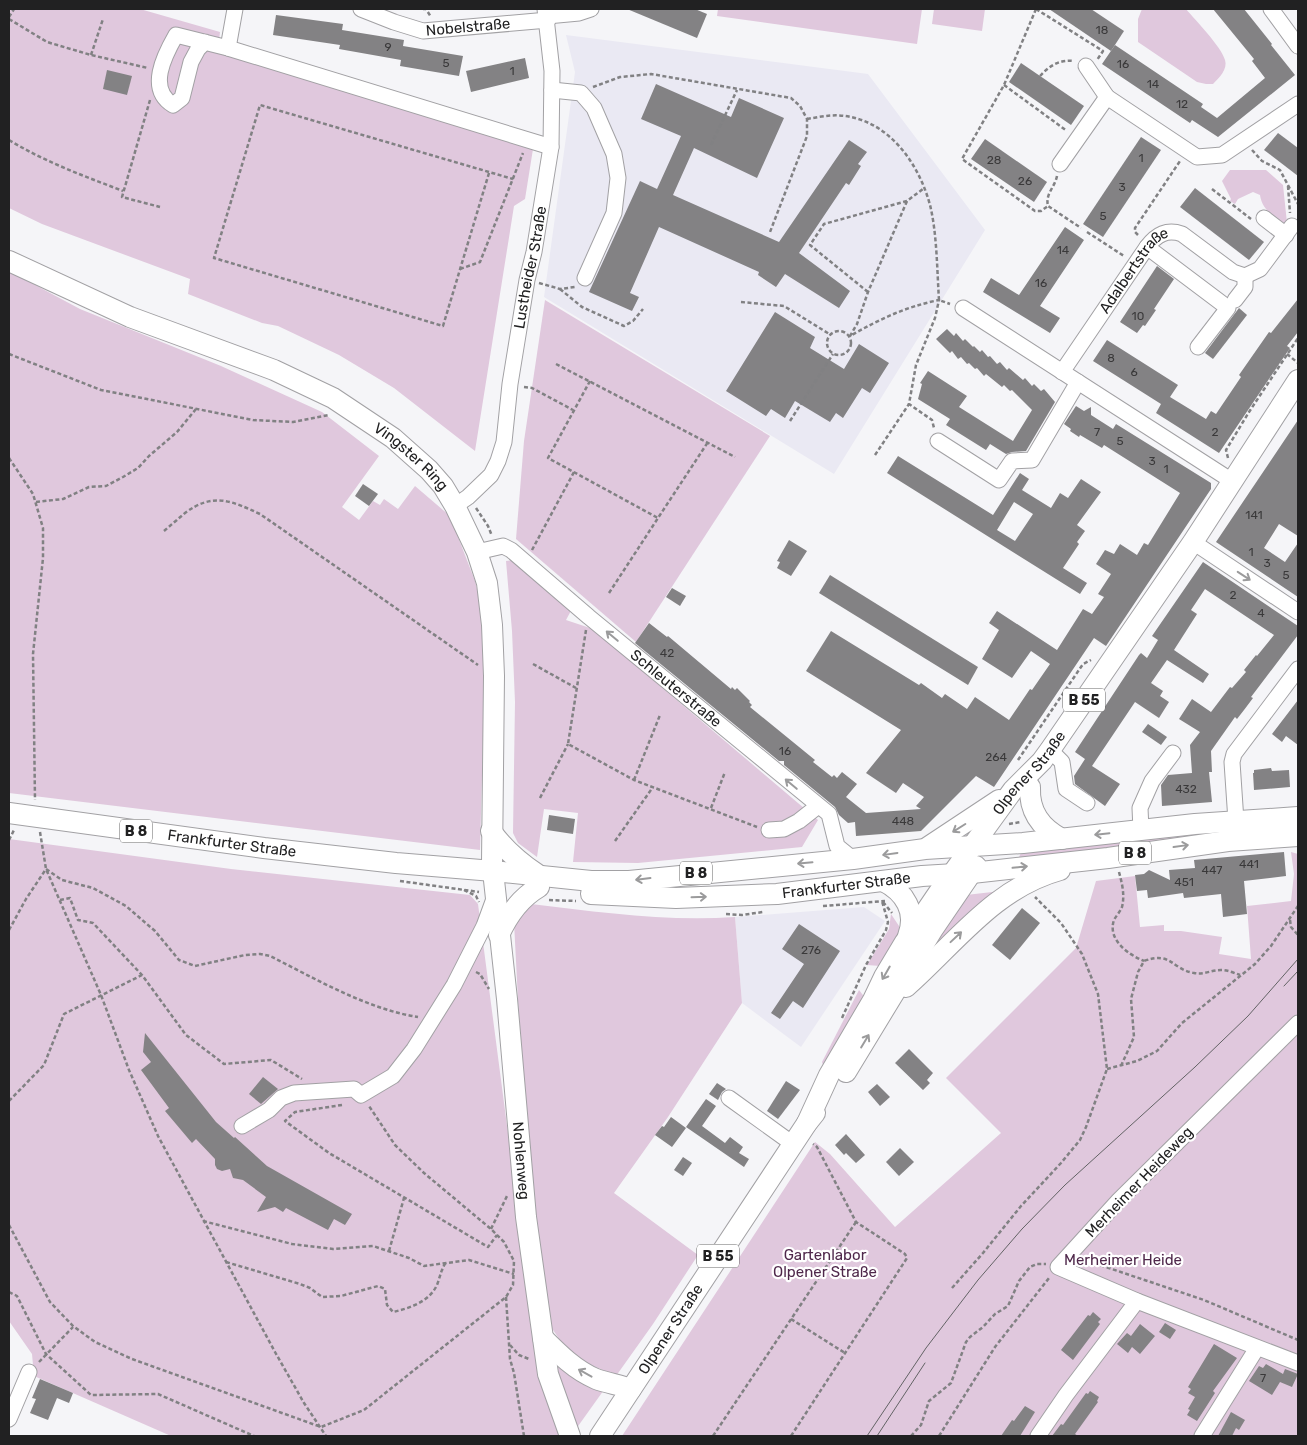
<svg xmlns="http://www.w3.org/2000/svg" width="1307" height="1445" font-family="Rubik,sans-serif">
<rect width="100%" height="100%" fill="#f5f5f8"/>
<!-- built -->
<g fill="#eae9f3">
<polygon points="566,35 868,74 985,230 834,474 544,297 575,72"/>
<polygon points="864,907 885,921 801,1047 742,1003 735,917"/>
</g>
<!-- green -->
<g fill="#e0c8dd">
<polygon points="9,9 140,9 220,32 218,50 533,149 525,199 514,206 475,451 394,388 339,355 278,326 262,323 188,294 190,279 42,224 9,208"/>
<polygon points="718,9 922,9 917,44 717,16"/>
<polygon points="934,9 985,9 982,31 932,24"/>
<path d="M1142 9H1186C1196 21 1221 46 1225 60 1228 69 1219 78 1213 84H1206L1197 82 1138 42V19Z"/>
<path d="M1230 170H1266L1283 185 1287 223 1283 224C1272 215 1262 209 1260 195L1253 192 1238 199 1235 204 1230 201 1231 199 1222 181Z"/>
<polygon points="9,271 80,309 221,366 322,412 379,456 342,507 359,520 373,501 380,505 384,499 398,509 415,486 450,516 475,581 486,626 480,850 9,793"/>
<polygon points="545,300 770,436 636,642 516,539 524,441"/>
<polygon points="513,560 573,607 566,620 593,629 818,820 802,847 638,863 573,862 578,813 544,809 537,857 518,843 513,833 515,702 512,631 506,561"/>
<polygon points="1284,825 1017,861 1021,853 1124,842 1181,834"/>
<polygon points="9,839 231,869 470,895 478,904 515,1187 560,1436 171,1436 34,1376 32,1354 9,1321"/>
<polygon points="1291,852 1298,854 1298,1436 622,1436 815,1142 830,1154 895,1227 1001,1133 946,1078 1076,948 1096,881 1135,876 1140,927 1164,925 1164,931 1181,931 1222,937 1219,954 1251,959 1247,906 1291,901 1294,874"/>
<polygon points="1001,891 918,967 966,895"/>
<path d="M531 904C599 912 667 922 735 917L742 1003 668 1117 614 1193 698 1255 653 1324 616 1376 589 1364 576 1356 564 1346 551 1327 543 1277 524 1118 514 922Z"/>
<polygon points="891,914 899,926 901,931 880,966 867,965 889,929"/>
<polygon points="859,990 866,999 824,1068 822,1062"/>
<polygon points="553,1356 606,1387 576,1429 558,1381"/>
</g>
<!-- building -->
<g fill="#838284" fill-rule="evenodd">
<polygon points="627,9 695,9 707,14 697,38"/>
<polygon points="1049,9 1091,9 1124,31 1111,51"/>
<polygon points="1213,9 1244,9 1272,44 1271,45 1295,75 1218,137 1192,120 1190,123 1102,64 1115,45 1203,104 1201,107 1217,118 1265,78 1252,61 1254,59"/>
<polygon points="276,15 343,24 342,30 404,40 403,46 463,56 459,76 400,66 401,60 339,49 340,45 273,35"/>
<polygon points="525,58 529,78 471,92 466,71"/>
<polygon points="1021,63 1084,106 1071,125 1009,82"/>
<polygon points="107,70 132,76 127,95 103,89"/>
<polygon points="656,84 731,117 739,98 784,118 757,178 694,148 673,195 779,242 849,140 867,152 858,164 861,166 849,185 846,183 799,253 850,291 839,308 785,274 776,287 758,275 759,272 659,227 630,293 639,297 632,311 589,292 640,181 657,189 681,136 641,119"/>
<polygon points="1278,133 1298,148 1298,176 1264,150"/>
<polygon points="1141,137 1161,150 1103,237 1083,224"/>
<polygon points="985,139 1047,182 1034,202 971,159"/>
<polygon points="1195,188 1264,242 1249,260 1180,207"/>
<polygon points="1065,227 1084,240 1040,306 1060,318 1050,333 983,292 991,278 1019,295"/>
<polygon points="1157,266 1174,279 1154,309 1156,310 1145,326 1143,325 1137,333 1120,322"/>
<polygon points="1298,299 1298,332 1287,346 1290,348 1219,453 1156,413 1161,404 1093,361 1107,340 1178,385 1170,397 1206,419 1211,411 1216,414 1241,377 1239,375 1269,332 1271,333"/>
<polygon points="1239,308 1247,315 1213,359 1205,353"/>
<polygon points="775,312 815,337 810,348 844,369 859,344 889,363 870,393 862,388 843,418 836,413 830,422 795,401 785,418 771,409 766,416 726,391"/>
<polygon points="947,329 954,336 956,333 963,341 965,339 973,347 974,346 980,352 982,350 988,357 990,356 997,364 1000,362 1007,370 1009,368 1023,380 1025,378 1032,386 1034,384 1041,391 1044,389 1055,402 1026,451 1012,452 1006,454 990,444 986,450 946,425 950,419 918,399 922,384 920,383 928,371 967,396 959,407 1013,441 1032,410 1012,390 1010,391 1004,385 1002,387 986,374 984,376 977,368 975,369 969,363 967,364 961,357 958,359 952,351 950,353 936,339"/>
<polygon points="1076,406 1084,411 1091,407 1091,415 1113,429 1116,424 1211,483 1211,489 1106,646 1094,638 994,787 976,776 921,831 856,836 855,822 848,823 839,815 835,807 784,765 784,761 779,761 635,643 649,623 667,637 668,636 731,689 732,687 735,690 737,688 750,701 749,702 752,705 750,707 815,760 813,762 832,777 834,775 837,778 842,772 857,784 846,797 866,813 921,809 916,806 924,797 903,783 896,793 866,773 901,730 806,671 831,631 919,685 921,683 942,698 945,694 967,709 975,697 1009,720 1030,689 1032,690 1050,664 1031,651 1012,678 982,659 999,630 989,623 997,611 1057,650 1083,609 1092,614 1104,597 1098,594 1111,574 1096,564 1105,550 1114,554 1120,544 1137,555 1144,543 1148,545 1180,493 1104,445 1102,448 1080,435 1079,437 1070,431 1071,429 1064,424"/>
<polygon points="1298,420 1298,536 1279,524 1264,548 1285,562 1298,543 1298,597 1216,542"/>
<path d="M898 456 993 515 1020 473 1029 479 1022 490 1051 508 1060 493 1068 498 1081 479 1101 492 1077 525 1085 531 1077 542 1079 544 1063 568 1087 583 1080 594 887 473ZM1014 502 1033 514 1015 541 997 530Z"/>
<polygon points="363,484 378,494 369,506 355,496"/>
<polygon points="789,540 807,551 791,576 777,568 780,562 777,561"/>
<polygon points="1203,562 1298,626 1298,635 1251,697 1253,698 1244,710 1237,719 1235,717 1211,751 1212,772 1209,772 1212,802 1162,806 1161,785 1168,775 1192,773 1190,745 1200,732 1179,719 1192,699 1211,712 1230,687 1232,688 1246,672 1244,670 1256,655 1257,656 1274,635 1205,589 1191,610 1197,614 1174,650 1209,674 1203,683 1167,660 1151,683 1163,691 1160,696 1169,702 1159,718 1135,702 1092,766 1120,784 1105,806 1075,784 1074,776 1085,759 1075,752 1139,655 1141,653 1147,658 1158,640 1152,636"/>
<polygon points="830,575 978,667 968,685 819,593"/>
<polygon points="672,588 686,596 680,606 666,597"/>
<polygon points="1298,700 1298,745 1286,736 1282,742 1272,734"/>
<polygon points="1148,724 1167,737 1161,745 1142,732"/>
<polygon points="1271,768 1272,771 1289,770 1290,787 1254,790 1253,773 1254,773 1254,770"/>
<polygon points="549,815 575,819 573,834 547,830"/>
<polygon points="1284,852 1286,876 1244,881 1247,914 1223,917 1221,894 1184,898 1183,893 1148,898 1147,890 1137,891 1135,875 1144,874 1149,870 1170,880 1169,870 1195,868 1194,860"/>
<polygon points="1022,908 1040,923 1010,960 992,945"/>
<polygon points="799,924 840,951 803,1008 793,1001 780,1019 771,1013 804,964 782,949"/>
<polygon points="145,1033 216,1122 234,1138 235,1137 267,1166 352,1214 345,1225 334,1219 328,1230 286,1208 283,1212 275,1207 257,1212 266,1197 243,1180 233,1178 230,1169 222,1171 217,1169 215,1165 215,1159 196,1139 192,1143 165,1111 169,1108 141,1070 151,1062 143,1052"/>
<polygon points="909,1049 933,1073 927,1080 930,1083 923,1090 895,1063"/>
<polygon points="263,1077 278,1089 261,1104 249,1094"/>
<polygon points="786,1081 800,1090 778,1119 767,1111"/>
<polygon points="717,1083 726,1089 722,1092 718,1100 709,1094"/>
<polygon points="877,1084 890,1097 880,1106 868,1092"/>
<polygon points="706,1099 716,1106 702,1126 725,1143 730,1137 743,1147 739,1153 749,1159 744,1167 686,1127"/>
<polygon points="671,1117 686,1128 672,1147 655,1135 662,1126 664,1127"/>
<polygon points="846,1134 865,1155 856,1163 846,1153 844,1155 835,1145"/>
<polygon points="900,1148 914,1162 899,1176 886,1162"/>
<polygon points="683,1157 692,1163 683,1176 674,1170"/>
<polygon points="1093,1312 1101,1319 1098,1322 1100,1324 1073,1360 1061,1350 1088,1315 1090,1316"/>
<polygon points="1165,1323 1176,1330 1170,1339 1159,1332"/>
<polygon points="1140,1324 1155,1336 1140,1354 1132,1347 1128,1353 1117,1344 1127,1333 1131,1336"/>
<polygon points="1214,1344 1237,1358 1213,1391 1215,1393 1197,1421 1187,1415 1190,1410 1188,1409 1195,1397 1188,1393 1191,1389 1188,1387"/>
<polygon points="1266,1364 1283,1374 1285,1369 1298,1374 1292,1387 1280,1382 1272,1395 1249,1381 1259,1366 1263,1368"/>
<polygon points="40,1379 73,1393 69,1403 57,1398 48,1420 30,1413 36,1399 32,1398"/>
<polygon points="1090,1391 1099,1397 1097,1401 1098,1402 1075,1434 1078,1436 1052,1436 1061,1424 1063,1425 1086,1393 1088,1394"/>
<polygon points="1025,1406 1035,1412 1020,1436 1001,1436 1012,1420 1014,1421"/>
<polygon points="1231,1412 1245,1420 1239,1430 1236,1428 1232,1436 1218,1436"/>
</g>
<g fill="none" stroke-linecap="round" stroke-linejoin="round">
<!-- minor casing -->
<g stroke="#a2a1a4" stroke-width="17">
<g id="minor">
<path id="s1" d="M361 9 394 22 423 31 548 20"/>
<polyline points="1271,9 1298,46"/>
<polyline points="547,16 579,13 591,9"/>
<path d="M205 42 198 49 191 62 182 98 173 105C147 89 164 56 176 35L228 48 551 147"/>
<polyline points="228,48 235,9"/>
<polyline points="1086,66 1107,97"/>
<polyline points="552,90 581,93 594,108 614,154 618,178 614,213 585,278"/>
<polyline points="1060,164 1107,97 1197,157 1222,155 1298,104"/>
<polyline points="1264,218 1286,235"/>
<polyline points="1147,247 1228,308 1198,347"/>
<polyline points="1235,300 1245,287 1245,276"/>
<polyline points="963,308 1232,481"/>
<path id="s2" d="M1062 372 1147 247C1157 234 1167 229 1182 234L1233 272 1245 276 1260 269 1292 226"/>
<polyline points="938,441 999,480 1012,461 1032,460 1078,382"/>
<path id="s3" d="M455 506 468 497 491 475 498 461 504 442 510 384 527 280 534 252 551 147 552 71 545 9"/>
<polyline points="1193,542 1298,612"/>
<path id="s4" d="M477 552 503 546 511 550 589 617 829 814 837 846 853 859"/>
<polyline points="1050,750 1062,762 1066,789 1087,803"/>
<polyline points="1236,821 1232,762 1234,754 1298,669"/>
<polyline points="769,830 784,829 799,821 818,806"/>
<polyline points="1141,830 1140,808 1152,781 1173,753"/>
<polyline points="1298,1023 1119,1200 1058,1267 1137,1301 1298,1363"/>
<polyline points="729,1098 793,1144"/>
<polyline points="242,1126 269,1110 281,1098 294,1093 354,1089 361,1095 393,1076 414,1049 454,985 484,926 495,896"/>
<polyline points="9,1419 29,1372"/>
<polyline points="1038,1436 1066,1395 1137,1301"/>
<polyline points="1202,1436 1257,1348"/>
</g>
</g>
<!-- major casing -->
<g stroke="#a2a1a4" stroke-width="22">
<g id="major">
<path id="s5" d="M9 261 130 317 274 370 333 398 393 438 429 470 443 486 455 506 477 552 487 583 492 625 494 676 492 862 507 999 526 1217 548 1374 570 1436"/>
<path d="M1030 787C1029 812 1041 828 1062 839"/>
<path id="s6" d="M9 813 264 848 396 863 493 871 591 881H629L853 859 925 849 1023 843 1195 824 1298 817"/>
<path d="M491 831C504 849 519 862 537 874"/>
<polyline points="928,847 999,800"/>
<path d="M883 881C905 892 917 912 908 936"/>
<path id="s7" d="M591 894 676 898 777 894 922 876 972 873 1108 858 1228 841 1298 836"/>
<path d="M499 935C508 915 520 898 539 887"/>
<path d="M906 987C955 944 994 888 1060 870"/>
<polyline points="846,1072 933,929 976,866"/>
<path id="s8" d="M807 1123 829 1075 873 1000 884 977 905 942 939 892 1013 790 1042 761 1050 750 1193 542 1298 380"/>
<path d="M543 1338C559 1354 575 1370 596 1379 607 1383 620 1385 631 1389"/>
<path id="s9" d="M600 1436 807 1123 815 1113"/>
</g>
</g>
<!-- path -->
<g stroke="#818183" stroke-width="2.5" stroke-dasharray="4 2.5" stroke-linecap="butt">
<polyline points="423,9 426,9 431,17"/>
<polyline points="1036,9 1004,85 962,159 1035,211 1041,211 1048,206"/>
<polyline points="1036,9 1103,51 1097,60"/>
<polyline points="9,17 14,9"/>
<polyline points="9,19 47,42 91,55 148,68"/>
<polyline points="91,55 103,19"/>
<path d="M1040 76C1049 66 1060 59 1074 61"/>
<polyline points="1004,85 1067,131"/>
<polyline points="593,87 620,77 651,74 791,98 800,106 807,119 807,136 770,232"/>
<polyline points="150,100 122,197 160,207"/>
<path d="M807 119C819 117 832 114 845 116 890 122 919 164 930 205 937 233 937 270 939 300L950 304"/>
<path d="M9 140C45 162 84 176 123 191"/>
<polyline points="711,145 737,90"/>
<polyline points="1252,150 1262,161 1280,170 1298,204"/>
<polyline points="489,173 443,326 214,258 260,105 513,179"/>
<path d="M1057 176C1055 187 1045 194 1048 206L1081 228"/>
<polyline points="1288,186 1290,213"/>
<polyline points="1212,189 1251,219"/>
<path d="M907 201 868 292 857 324 850 336C880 319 905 307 939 300L935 318 916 365 909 404 932 420 934 428"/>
<polyline points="1087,232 1124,256"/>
<polyline points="1138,235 1135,232 1135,228 1180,161"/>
<polyline points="460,269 480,262 523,153"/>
<polyline points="539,283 560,289 575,287"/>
<polyline points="560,289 582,307 624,326 633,321 643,309"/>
<polyline points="868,292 810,245 824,224 907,201 923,189"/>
<polyline points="741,302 784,306 831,335"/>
<circle cx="839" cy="343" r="12"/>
<polyline points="9,354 101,390 253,420 293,422 329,415"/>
<polyline points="1287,354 1298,363"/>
<polyline points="556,364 735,457"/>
<polyline points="590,381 548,458 658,518 708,442"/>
<polyline points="524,387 532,388 573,410"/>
<polyline points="790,421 833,354"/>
<polyline points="875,455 909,404"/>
<polyline points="9,458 33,494 43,528 43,558 33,654 35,800"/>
<polyline points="1228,458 1226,450 1249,412 1298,338"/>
<polyline points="36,502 63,499 89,487 106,486 123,477 138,468 149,456 177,432 196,409"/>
<polyline points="476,508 488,526 492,536"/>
<path d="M164 531C171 525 178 519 185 513 213 492 232 501 260 514L478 665"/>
<polyline points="532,550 574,472"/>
<polyline points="609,593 658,518"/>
<polyline points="586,630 568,744 634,780 757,827"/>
<polyline points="533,664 576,688"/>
<polyline points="1018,760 1083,664 1091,660"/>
<polyline points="634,780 660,715"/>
<polyline points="540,798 568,744"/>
<polyline points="711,808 725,772"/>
<polyline points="1009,824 1021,822"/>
<polyline points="40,832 46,869 101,995 129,1070 158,1136 275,1352 304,1403 326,1436"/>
<polyline points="9,840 14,830"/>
<polyline points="615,841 653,787"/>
<path d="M1119 872C1122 883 1125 895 1122 907 1120 912 1116 916 1114 920 1107 940 1129 955 1144 961"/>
<polyline points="400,881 479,892"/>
<polyline points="464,890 476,896 479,902"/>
<polyline points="60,900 70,898 78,920 93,923 142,975 186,1035 224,1064 271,1060 302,1079"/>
<polyline points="549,900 576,901"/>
<polyline points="883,902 892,913"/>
<polyline points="823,906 885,901"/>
<polyline points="726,914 742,915 763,912"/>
<polyline points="1290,920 1291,927 1298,935"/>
<path d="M9 930 26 899 46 869 62 880 93 888 126 906 155 931 179 960 195 966 245 955 260 954 270 956C316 979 367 1009 418 1017"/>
<polyline points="476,972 480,974 489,989"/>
<polyline points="842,1018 866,965 886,930 888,922 882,901"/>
<path d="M1121 1066 1134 1037 1131 999 1138 972 1144 961C1172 951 1171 969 1194 973 1203 975 1212 970 1221 970 1228 970 1234 973 1240 975"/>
<polyline points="1107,1069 1137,1061 1157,1051 1182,1023 1255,964 1271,946 1298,906"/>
<polyline points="9,1101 44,1065 64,1014 142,975"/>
<polyline points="342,1105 295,1112 285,1121 329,1153 488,1247 497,1235"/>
<polyline points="203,1221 292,1244 333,1249 373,1246 409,1258 424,1266 469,1260 514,1274"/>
<polyline points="9,1225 50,1302 73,1326 95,1342 132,1359 321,1427 364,1410 506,1297 513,1285 514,1261 504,1242 491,1229 424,1173 395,1145 369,1106"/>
<polyline points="491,1229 507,1196"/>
<polyline points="389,1251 404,1198"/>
<path d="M226 1262 300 1284 310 1288 322 1297 341 1296 378 1286 385 1289 387 1305 393 1312C410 1308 429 1302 437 1285 440 1277 441 1270 446 1262"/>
<polyline points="1088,1264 1094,1263 1204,1300 1298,1340"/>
<polyline points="952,1288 983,1253 1021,1206 1061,1163 1080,1140 1086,1127 1107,1069 1098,994 1082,954 1061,923 1035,897"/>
<polyline points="9,1292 17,1296 46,1354 91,1395 158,1394 254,1436"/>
<polyline points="506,1297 510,1359 514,1373 524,1436"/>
<polyline points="791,1319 845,1353"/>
<polyline points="510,1345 519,1355 529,1359"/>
<polyline points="39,1362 73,1327"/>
<polyline points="713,1436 856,1222"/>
<polyline points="791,1436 907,1258 905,1254 856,1222 817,1147 813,1144"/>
<polyline points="911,1436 921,1425 929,1401 951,1383 966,1342 970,1337 983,1327 995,1314 1008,1306 1019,1281 1030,1267 1037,1264 1046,1264"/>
<polyline points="939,1436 995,1347 1049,1278"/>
</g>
<!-- minor -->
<use href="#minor" stroke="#fff" stroke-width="15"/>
<!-- major -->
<use href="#major" stroke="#fff" stroke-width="20"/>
<!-- tram -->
<g stroke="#636365" stroke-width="1">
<polyline points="1284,986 1298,971"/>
<polyline points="867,1436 926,1348 978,1280 1022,1229 1065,1185 1195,1067 1248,1016 1298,959"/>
<polyline points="877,1436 925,1363"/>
</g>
</g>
<!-- one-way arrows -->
<defs><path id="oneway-shaft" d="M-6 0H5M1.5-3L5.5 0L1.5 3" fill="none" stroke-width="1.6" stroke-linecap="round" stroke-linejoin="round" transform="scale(1.25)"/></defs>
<g stroke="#9b9b9c">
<use href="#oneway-shaft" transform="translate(1244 576) rotate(33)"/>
<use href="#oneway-shaft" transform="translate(612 636) rotate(-140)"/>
<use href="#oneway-shaft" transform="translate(791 784) rotate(-140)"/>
<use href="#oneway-shaft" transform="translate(959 828) rotate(148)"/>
<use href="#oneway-shaft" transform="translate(1102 834) rotate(174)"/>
<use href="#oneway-shaft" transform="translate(1181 846) rotate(-8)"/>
<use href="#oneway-shaft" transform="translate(890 854) rotate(172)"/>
<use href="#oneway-shaft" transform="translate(805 863) rotate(175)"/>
<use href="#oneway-shaft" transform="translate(1020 867) rotate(-6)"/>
<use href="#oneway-shaft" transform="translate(643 879) rotate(173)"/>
<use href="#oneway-shaft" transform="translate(699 897) rotate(-2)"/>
<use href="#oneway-shaft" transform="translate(956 937) rotate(-43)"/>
<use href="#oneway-shaft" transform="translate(886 973) rotate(120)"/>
<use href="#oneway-shaft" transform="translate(865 1041) rotate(-59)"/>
<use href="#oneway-shaft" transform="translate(585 1373) rotate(-151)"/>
</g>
<g text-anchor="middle" stroke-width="4.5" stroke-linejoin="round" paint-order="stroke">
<!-- number labels -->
<g font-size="12" fill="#3a393a">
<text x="1102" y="34">18</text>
<text x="388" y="51">9</text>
<text x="446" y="67">5</text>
<text x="1123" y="68">16</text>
<text x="512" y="75">1</text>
<text x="1153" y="88">14</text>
<text x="1182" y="108">12</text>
<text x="1141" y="162">1</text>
<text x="994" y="164">28</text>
<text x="1025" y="185">26</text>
<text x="1122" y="191">3</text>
<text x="1103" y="220">5</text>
<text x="1063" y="254">14</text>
<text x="1041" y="287">16</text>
<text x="1138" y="320">10</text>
<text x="1111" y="362">8</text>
<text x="1134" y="376">6</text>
<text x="1097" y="436">7</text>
<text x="1215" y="436">2</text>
<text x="1120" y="445">5</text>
<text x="1152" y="465">3</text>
<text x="1166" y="473">1</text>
<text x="1254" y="519">141</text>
<text x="1251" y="556">1</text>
<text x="1267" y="567">3</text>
<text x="1286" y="579">5</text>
<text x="1233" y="599">2</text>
<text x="1261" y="617">4</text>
<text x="667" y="657">42</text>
<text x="785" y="755">16</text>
<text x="996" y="761">264</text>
<text x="1186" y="793">432</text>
<text x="903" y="825">448</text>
<text x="1249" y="868">441</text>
<text x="1212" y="874">447</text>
<text x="1184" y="886">451</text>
<text x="811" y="954">276</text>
<text x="1263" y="1382">7</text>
</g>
<!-- shield labels -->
<g fill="#fff" stroke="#646464" stroke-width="1">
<rect x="1063" y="688.5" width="42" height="23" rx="4"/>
<rect x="120" y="819.5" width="32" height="23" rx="4"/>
<rect x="1119" y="841.5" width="32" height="23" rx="4"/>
<rect x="680" y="861.5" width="32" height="23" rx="4"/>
<rect x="697" y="1244.5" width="42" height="23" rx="4"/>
</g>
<g font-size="14" font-weight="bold" fill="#212122">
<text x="1084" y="705">B 55</text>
<text x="136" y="836">B 8</text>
<text x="1135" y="858">B 8</text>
<text x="696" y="878">B 8</text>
<text x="718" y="1261">B 55</text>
</g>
<!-- street labels -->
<g font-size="15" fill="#212122" stroke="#fff">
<text dy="5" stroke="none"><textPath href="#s1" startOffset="111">Nobelstraße</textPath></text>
<text dy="5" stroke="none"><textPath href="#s3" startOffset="260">Lustheider Straße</textPath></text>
<text dy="5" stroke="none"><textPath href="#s2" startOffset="125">Adalbertstraße</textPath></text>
<text dy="5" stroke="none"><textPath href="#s5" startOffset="450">Vingster Ring</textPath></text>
<text dy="5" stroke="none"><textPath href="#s4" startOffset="251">Schleuterstraße</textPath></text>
<text dy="5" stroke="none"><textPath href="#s8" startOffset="416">Olpener Straße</textPath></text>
<text dy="5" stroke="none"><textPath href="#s6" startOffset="225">Frankfurter Straße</textPath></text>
<text dy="5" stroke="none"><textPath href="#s7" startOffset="256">Frankfurter Straße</textPath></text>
<text dy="5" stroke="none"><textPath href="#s5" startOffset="1180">Nohlenweg</textPath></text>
<text transform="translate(1139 1182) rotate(-46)" y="5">Merheimer Heideweg</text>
<text dy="5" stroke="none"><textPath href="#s9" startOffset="128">Olpener Straße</textPath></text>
</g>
<!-- park labels -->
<g font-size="15" fill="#4f284b" stroke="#fff">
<text x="825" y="1260">Gartenlabor<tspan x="825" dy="17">Olpener Straße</tspan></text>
<text x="1123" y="1265">Merheimer Heide</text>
</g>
</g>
<!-- border -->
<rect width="1307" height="1445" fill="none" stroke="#212122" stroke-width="20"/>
</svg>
